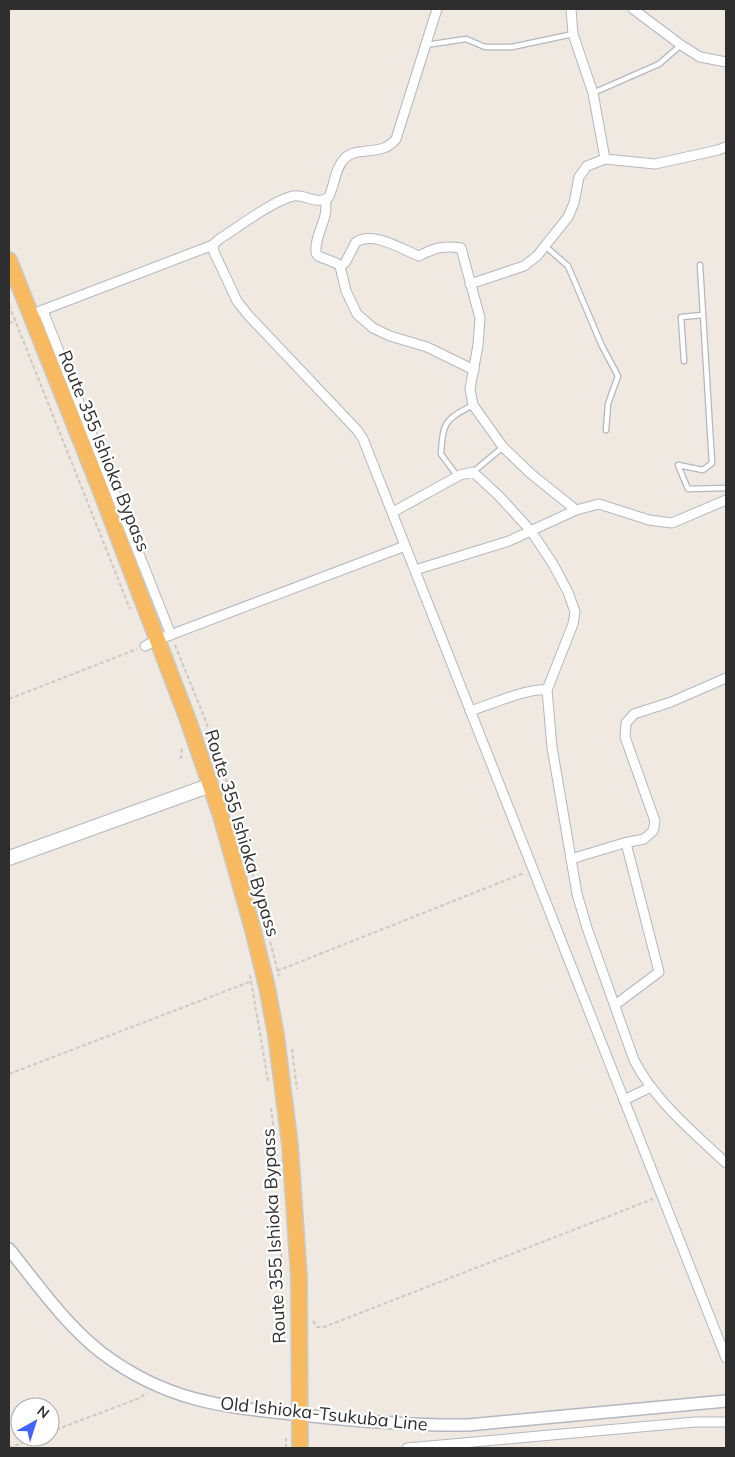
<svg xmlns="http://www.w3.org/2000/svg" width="735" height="1457" font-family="Mulish,sans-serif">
<rect width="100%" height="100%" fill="#efe9e1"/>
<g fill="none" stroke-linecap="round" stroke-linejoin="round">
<!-- service casing -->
<g stroke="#b4b7c1" stroke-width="7">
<g id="service">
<polyline points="426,45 466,39 485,47 512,47 573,34"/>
<polyline points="593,93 659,64 681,45"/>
<polyline points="545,246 568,266 602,346 618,376 608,404 606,430"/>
<polyline points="700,265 712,463 703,470 678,465 688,489 726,488"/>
<polyline points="684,361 681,317 703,315"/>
<polyline points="473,472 503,447"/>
<path d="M458 477 441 454C443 421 445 420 473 405"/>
</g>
</g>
<!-- minor casing -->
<g stroke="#b4b7c1" stroke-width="11">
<g id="minor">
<polyline points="571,9 573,34 593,93 605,159"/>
<polyline points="633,9 681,45 700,57 726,62"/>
<path d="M325 200C330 218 314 234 316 253L318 256 336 263 340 266 346 291 357 314 373 328 390 336 427 347 474 370"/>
<polyline points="213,245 214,252 237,301 249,316 357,430 363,439 726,1358"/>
<path d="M340 266 345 263 356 242C374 231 401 249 419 256 434 248 444 245 461 248L480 318 478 345 470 389 473 405 503 447 530 473 576 510"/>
<polyline points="470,284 524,266 537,256 568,217 574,203 579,177 587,166 605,159 655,164 718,150 726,147"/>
<polyline points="43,311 171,635"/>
<path d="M30 315 213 245 218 240C237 228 274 200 293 196 305 194 316 205 328 198 335 186 334 169 345 158 357 146 382 157 396 139L437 9"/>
<path d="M393 512 460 475 473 472 499 496 531 531 553 564 568 592 575 612 573 624 547 690 552 747 577 894 587 928 634 1060C655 1101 693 1132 726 1163"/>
<polyline points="415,570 509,541 576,510 599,504 649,520 672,523 726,500"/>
<polyline points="145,646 157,640 405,546"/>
<path d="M470 711C489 705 527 688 547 690"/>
<polyline points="571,859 624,843 644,839 653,831 655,821 625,737 626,723 634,714 671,702 726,678"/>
<polyline points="615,1005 659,972 626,843"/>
<polyline points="624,1100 651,1087"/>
<polyline points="407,1448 695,1422 726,1422"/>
</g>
</g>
<!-- tertiary casing -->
<g stroke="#b4b7c1" stroke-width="14">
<path id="tertiary" d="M9 1249C38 1285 65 1324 102 1353 167 1402 224 1407 301 1415 357 1421 412 1426 468 1425L726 1401"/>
</g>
<!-- secondary casing -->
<g stroke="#b4b7c1" stroke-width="16">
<polyline id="secondary" points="9,858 211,785"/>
</g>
<!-- trunk casing -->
<g stroke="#c9c9c9" stroke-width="18">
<polyline id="trunk" points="9,260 98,484 188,720 221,816 253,930 267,987 276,1035 290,1145 299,1278 300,1448"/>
</g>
<!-- path -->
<g stroke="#c9c9c9" stroke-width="2" stroke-dasharray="4 2.5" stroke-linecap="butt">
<polyline points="9,305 130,609"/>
<polyline points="9,323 16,321"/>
<polyline points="175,645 205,719 225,776 242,833 279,976"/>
<polyline points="9,699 137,649"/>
<polyline points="181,759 182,746"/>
<polyline points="277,971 524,873"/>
<polyline points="250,975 268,1081"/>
<polyline points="292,1049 297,1089"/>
<polyline points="9,1074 252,981"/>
<polyline points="271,1108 277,1156"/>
<polyline points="279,1195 283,1301 282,1335"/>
<polyline points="313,1321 317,1327 324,1327 653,1199"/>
<polyline points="50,1432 137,1399 147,1393"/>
<polyline points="9,1448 38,1437"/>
<polyline points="286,1448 286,1438"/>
</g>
<!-- service -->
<use href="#service" stroke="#fff" stroke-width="4.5"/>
<!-- minor -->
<use href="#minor" stroke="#fff" stroke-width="9"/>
<!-- tertiary -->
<use href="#tertiary" stroke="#fff" stroke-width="11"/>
<!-- secondary -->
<use href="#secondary" stroke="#fff" stroke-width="14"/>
<!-- trunk -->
<use href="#trunk" stroke="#f8ba60" stroke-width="15"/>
</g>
<g text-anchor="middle" stroke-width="4.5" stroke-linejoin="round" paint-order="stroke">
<!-- street labels -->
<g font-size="18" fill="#2e2e2e" stroke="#fff">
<text transform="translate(104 451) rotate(68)" y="6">Route 355 Ishioka Bypass</text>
<text transform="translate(242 833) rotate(73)" y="6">Route 355 Ishioka Bypass</text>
<text transform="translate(274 1236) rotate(-93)" y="6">Route 355 Ishioka Bypass</text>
<text transform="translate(324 1414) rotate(6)" y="6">Old Ishioka-Tsukuba Line</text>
</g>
</g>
<!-- border -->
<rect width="735" height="1457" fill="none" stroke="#2e2e2e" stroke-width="20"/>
<!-- north arrow -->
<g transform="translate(35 1422) rotate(39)"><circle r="24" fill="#ffffff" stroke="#ababab"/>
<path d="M0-4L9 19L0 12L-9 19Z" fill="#4264fb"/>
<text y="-8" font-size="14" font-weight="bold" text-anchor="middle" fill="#2e2e2e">N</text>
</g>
</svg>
